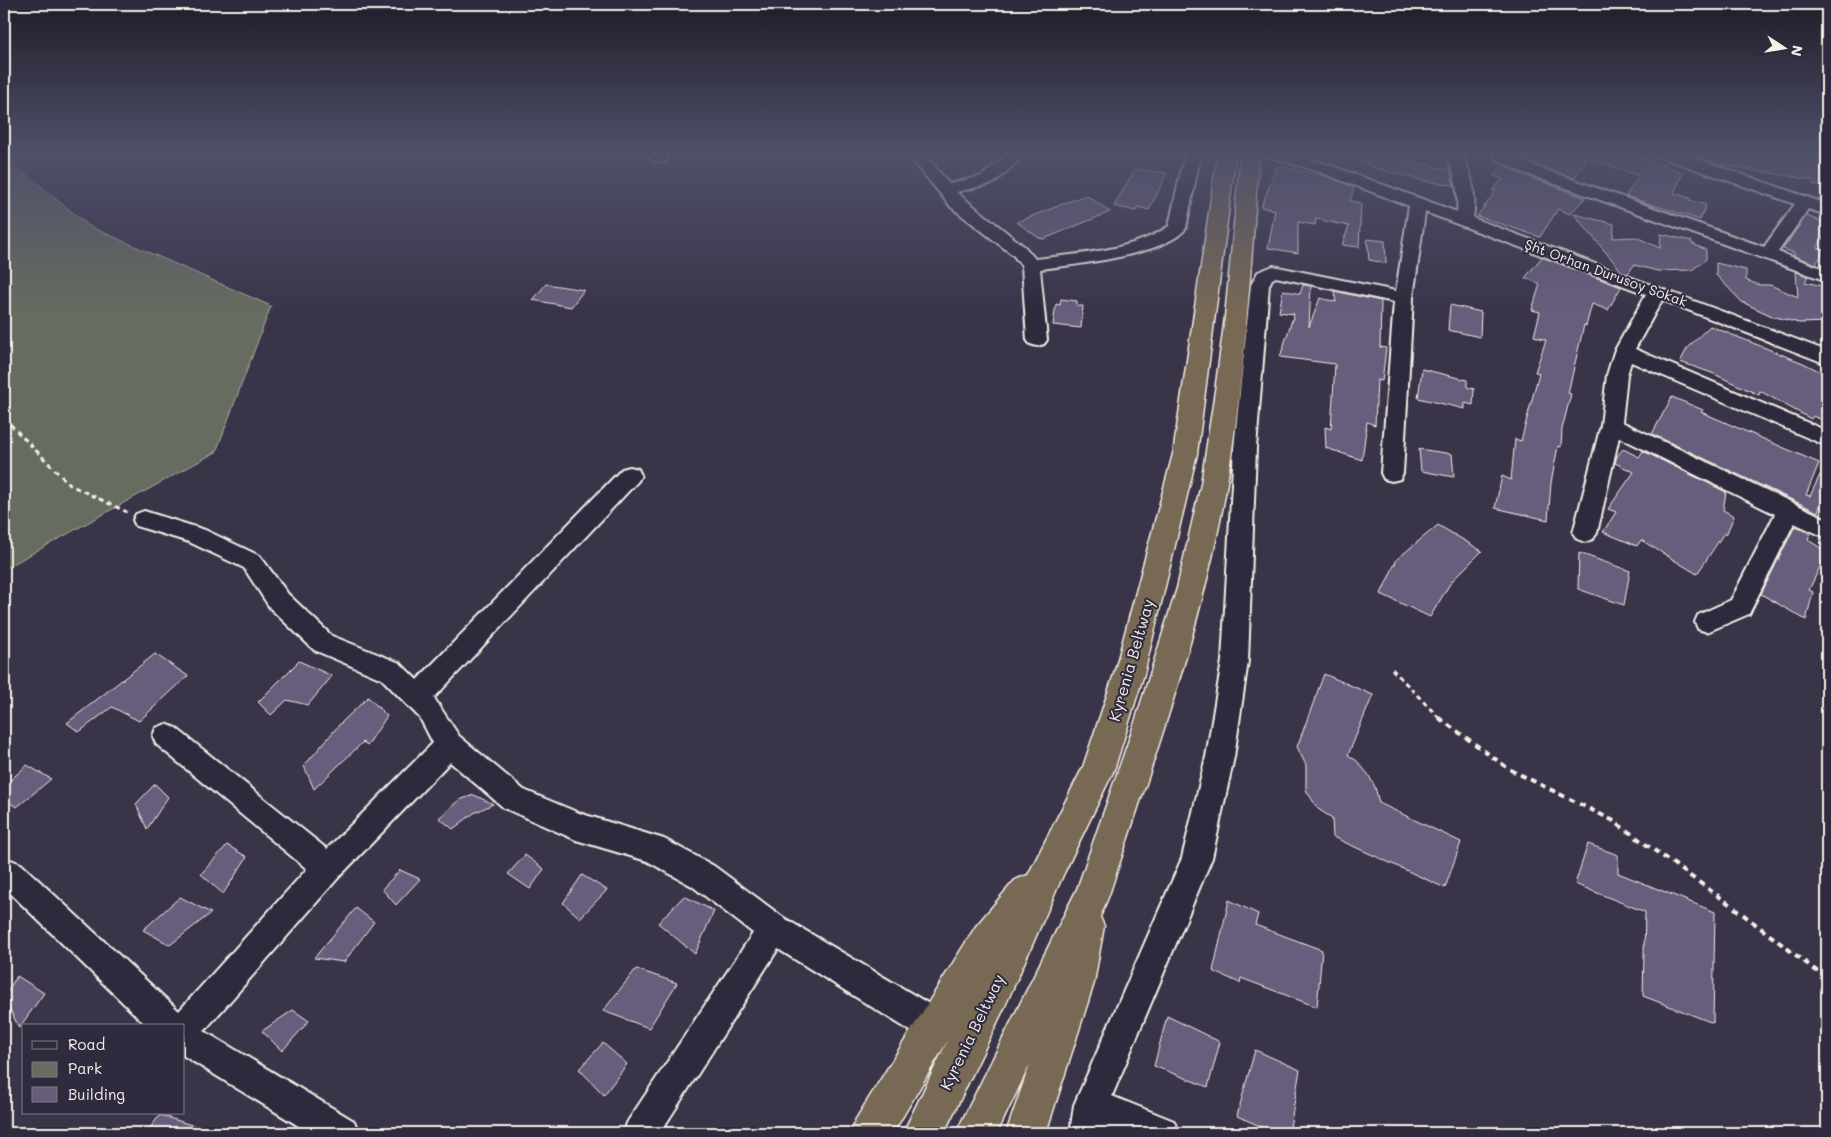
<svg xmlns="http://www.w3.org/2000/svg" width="1831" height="1137" font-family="Mali,sans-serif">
<rect width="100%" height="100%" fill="#3a3449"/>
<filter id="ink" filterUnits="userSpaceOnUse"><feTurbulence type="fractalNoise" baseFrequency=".02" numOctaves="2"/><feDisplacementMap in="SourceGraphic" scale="10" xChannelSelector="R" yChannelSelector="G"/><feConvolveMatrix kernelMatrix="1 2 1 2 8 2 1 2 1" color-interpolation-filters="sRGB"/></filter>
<g filter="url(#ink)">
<!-- green -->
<polygon fill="#666c5f" stroke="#adaea4" points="4,156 89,226 271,306 216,452 4,569"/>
<!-- building -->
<g fill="#675d7b" stroke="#f4f1e8">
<polygon points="1382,152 1392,157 1450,170 1454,185 1424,181 1379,169 1340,153"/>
<polygon points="1517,152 1643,152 1638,157 1683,172 1674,193 1690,198 1689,200 1706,205 1700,220 1626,196 1639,176 1588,157 1574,178 1535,164 1516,154"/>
<polygon points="1699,152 1780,152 1827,160 1827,187 1814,185 1812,180 1717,164 1699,157"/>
<polygon points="1504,165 1521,174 1585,198 1570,214 1558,209 1540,237 1477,216 1496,191 1492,190 1503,179 1493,176"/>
<polygon points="1277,166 1325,176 1354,187 1350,201 1361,203 1359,247 1342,245 1349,226 1316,219 1315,225 1298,222 1298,253 1268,248 1275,210 1261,207"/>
<polygon points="1135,169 1167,173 1149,210 1138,207 1136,211 1114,206"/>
<polygon points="1086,195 1110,212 1044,239 1039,238 1017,222"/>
<polygon points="1574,214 1614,224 1613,238 1636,237 1660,248 1661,234 1692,241 1691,243 1706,250 1706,259 1692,270 1658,271 1634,265 1628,274 1623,273"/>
<polygon points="1806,216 1827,223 1827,231 1817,248 1825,250 1816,264 1794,256 1794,253 1783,249"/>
<polygon points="1367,239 1385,241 1386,263 1369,260"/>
<polygon points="1542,257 1621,287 1608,310 1592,304 1586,326 1584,325 1568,393 1571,394 1562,429 1561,447 1558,446 1551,483 1548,520 1495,508 1502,476 1511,480 1515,439 1521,441 1539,373 1535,372 1546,340 1534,336 1540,312 1532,310 1540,284 1525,278"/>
<polygon points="1716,263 1746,270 1746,280 1759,285 1770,285 1798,297 1796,272 1808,276 1805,282 1827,287 1827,322 1799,323 1772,316 1742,302 1716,275"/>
<polygon points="546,284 584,290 571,307 533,300"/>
<polygon points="1303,285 1311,286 1309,327 1320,298 1336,302 1334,291 1381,301 1380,347 1386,348 1382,381 1377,380 1375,425 1367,422 1362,460 1326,448 1325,427 1331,429 1335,364 1280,357 1294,314 1279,312 1283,290 1300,294"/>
<polygon points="1061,299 1077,301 1077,306 1083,306 1081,328 1053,325 1056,304 1060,305"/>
<polygon points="1450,305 1481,312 1480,337 1448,330"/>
<polygon points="1710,326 1803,363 1827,375 1827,422 1813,416 1811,419 1760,391 1759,395 1712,373 1680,362 1688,347"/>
<polygon points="1422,369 1467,380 1467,387 1474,389 1473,405 1465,403 1465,409 1418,398"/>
<polygon points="1672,397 1703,410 1701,412 1819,463 1806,495 1810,496 1820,475 1827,478 1827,484 1818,512 1652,434"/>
<polygon points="1419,449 1452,454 1454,477 1421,471"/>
<polygon points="1623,449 1639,457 1643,451 1726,492 1723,510 1734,516 1726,535 1724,533 1697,574 1641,540 1637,546 1603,532 1616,512 1608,509 1634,472 1615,463 1617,456"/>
<polygon points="1438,525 1482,551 1451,582 1430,617 1381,594 1397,559"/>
<polygon points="1795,526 1810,533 1808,540 1827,552 1809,590 1813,592 1806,620 1761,594"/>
<polygon points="1579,553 1630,571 1624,605 1578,589"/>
<polygon points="155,654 188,676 139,721 112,707 79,732 67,723"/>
<polygon points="299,661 332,676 308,705 287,700 271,715 258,702"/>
<polygon points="1324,674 1373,695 1348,755 1357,761 1368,774 1375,787 1379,803 1461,842 1445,888 1333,837 1332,818 1318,809 1306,790 1306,765 1297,747"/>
<polygon points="368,697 387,716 367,746 363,742 314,789 304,766 339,725"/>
<polygon points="27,765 51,779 17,807 4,800 4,786"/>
<polygon points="155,784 168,797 147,829 136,804"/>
<polygon points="474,795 493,804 474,813 453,829 439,818 459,800"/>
<polygon points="1588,844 1618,855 1618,873 1715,912 1713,1023 1643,996 1645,912 1575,884"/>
<polygon points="227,845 247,857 223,894 201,874"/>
<polygon points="525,855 544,869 530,889 508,874"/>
<polygon points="400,870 420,879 396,905 382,889"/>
<polygon points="582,875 607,890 580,918 563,903"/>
<polygon points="684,896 714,911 695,954 658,923"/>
<polygon points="180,897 211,913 170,945 143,930"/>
<polygon points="1229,900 1258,914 1255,925 1322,950 1317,1007 1241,978 1240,983 1213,971"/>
<polygon points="356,908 374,922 344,962 314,958"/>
<polygon points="636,969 677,983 649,1028 603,1011"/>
<polygon points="17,976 44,993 19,1028 4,997"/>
<polygon points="293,1010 309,1021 282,1051 262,1031"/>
<polygon points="1167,1016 1220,1042 1208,1087 1154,1066"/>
<polygon points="603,1043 627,1064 604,1095 579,1069"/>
<polygon points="1255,1050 1300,1070 1289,1133 1276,1133 1237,1116"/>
<polygon points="160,1115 207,1130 207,1133 146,1133"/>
</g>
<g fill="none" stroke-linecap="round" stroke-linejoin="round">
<!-- minor casing -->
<g stroke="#f4f1e8" stroke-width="4">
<g id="minor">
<path d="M644 152H663L668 158 666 161C657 164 650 160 644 152Z"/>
<path d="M906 152H923L949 184 982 176 1010 152H1028L994 183 956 192 1025 247 1035 259C1078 254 1133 251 1169 226L1185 152H1201L1186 228C1167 255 1073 265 1040 269L1047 340 1044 344 1037 346 1030 344 1027 340 1022 266 1013 255 951 207Z"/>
<path d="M1262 152H1288L1329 165 1457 212C1459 190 1455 171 1444 152H1460C1472 173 1477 194 1473 218L1827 351V364L1662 300 1635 349 1827 431V446L1631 362 1627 375 1622 422 1827 519V538L1794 523 1749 614 1707 632 1698 629 1695 622 1698 615 1731 600 1775 514 1619 437 1597 533 1593 539 1585 542 1577 539 1573 533 1601 425 1607 375 1614 352 1646 294 1425 212 1413 298 1403 473 1400 479 1392 481 1384 479 1381 473 1394 302 1276 277 1272 279 1269 285 1256 448 1248 661 1234 757 1212 858 1112 1096 1174 1121 1179 1133H1119L1105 1128 1104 1133H1070L1074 1105 1182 858 1206 757 1222 661 1234 448 1251 285 1258 272 1273 266 1396 291 1409 206 1317 171 1264 155Z"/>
<polygon points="1493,152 1509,152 1534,166 1764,247 1795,204 1655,155 1653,152 1677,152 1827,204 1827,215 1808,209 1778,252 1827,270 1827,281 1522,172 1496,158"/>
<polygon points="630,467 638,469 641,475 638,481 434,698 459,736 524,790 579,813 664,839 714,866 784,918 946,1014 950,1026 946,1038 934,1042 922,1038 778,949 660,1133 623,1133 628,1121 753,933 692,886 647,861 576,840 504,808 450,762 338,878 204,1031 354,1121 359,1133 310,1133 184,1056 184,1026 147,1026 4,887 4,863 11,860 21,864 179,1011 307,869 156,744 153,736 156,728 166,724 176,728 327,849 433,743 420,718 382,679 314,650 270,608 244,568 189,542 136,526 133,520 136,514 144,511 205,530 260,556 288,594 332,636 400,663 417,680 622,469"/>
</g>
</g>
<!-- highway casing -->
<g stroke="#f4f1e8" stroke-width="3">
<g id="highway">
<polygon points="1218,152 1236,152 1197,454 1144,674 1114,770 1064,873 1005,1006 944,1133 903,1133 948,1040 893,1133 850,1133 856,1119 976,926 1015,880 1028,875 1083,767 1114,674 1173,454"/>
<path d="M1241 152H1259C1251 263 1245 374 1227 483 1204 622 1153 761 1109 895L1100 917 1104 926 1094 983 1046 1133H1006L1030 1064 997 1133H956L1077 889 1135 722 1177 588 1201 484 1215 391 1225 317Z"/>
<path d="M1286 152H1305V153L1302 157C1295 159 1291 159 1286 152Z"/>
</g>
</g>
<!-- path-far1 -->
<g stroke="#f4f1e8" stroke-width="3" stroke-dasharray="5 4" stroke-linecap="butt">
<polyline points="4,418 70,485 127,512"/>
<polyline points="1392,669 1441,720"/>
</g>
<!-- path -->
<polyline stroke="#f4f1e8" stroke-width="4" stroke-dasharray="6 5" stroke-linecap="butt" points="1439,718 1509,769 1612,820 1728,903 1827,979"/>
<!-- minor -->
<use href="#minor" fill="#2f2a3d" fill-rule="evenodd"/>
<!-- highway -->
<use href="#highway" fill="#786954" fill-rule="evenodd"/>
</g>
</g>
<!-- sky -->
<linearGradient id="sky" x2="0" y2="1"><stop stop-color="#201d28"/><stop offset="0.49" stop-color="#4f506a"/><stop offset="1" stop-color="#4f506a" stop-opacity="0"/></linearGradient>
<rect width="1831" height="312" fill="url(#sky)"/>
<g text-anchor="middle" stroke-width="4" stroke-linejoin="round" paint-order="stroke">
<!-- far-street labels -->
<g font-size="14" fill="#f4f1e8" stroke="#2f2a3d">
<text transform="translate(1606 273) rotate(20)" y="5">Şht Orhan Durusoy Sokak</text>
</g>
<!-- street labels -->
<g font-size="16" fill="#f4f1e8" stroke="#2f2a3d">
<text transform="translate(1131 660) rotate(-74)" y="6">Kyrenia Beltway</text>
<text transform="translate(972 1032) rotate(-64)" y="6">Kyrenia Beltway</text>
</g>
</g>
<!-- margin -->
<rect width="1831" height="1137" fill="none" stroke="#2f2a3d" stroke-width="20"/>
<rect x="10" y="10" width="1811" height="1117" fill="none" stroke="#f4f1e8" stroke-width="2" filter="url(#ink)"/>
<!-- legend -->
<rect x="22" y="1024" width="162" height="90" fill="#2f2a3d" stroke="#7e7a81"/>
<rect x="32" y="1041" width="25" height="8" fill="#2f2a3d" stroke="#7e7a81"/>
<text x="68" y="1050" font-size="15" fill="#f4f1e8">Road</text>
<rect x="32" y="1062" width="25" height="15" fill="#666c5f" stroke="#7e7a81"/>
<text x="68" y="1074" font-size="15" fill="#f4f1e8">Park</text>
<rect x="32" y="1087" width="25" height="15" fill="#675d7b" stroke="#7e7a81"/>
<text x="68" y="1100" font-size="15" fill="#f4f1e8">Building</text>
<!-- north arrow -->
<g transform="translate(1784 48) rotate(102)" stroke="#2f2a3d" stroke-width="4" paint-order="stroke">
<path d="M0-4L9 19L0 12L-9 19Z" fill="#f4f1e8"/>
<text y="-8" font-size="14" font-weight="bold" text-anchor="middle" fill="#f4f1e8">N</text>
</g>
</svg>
